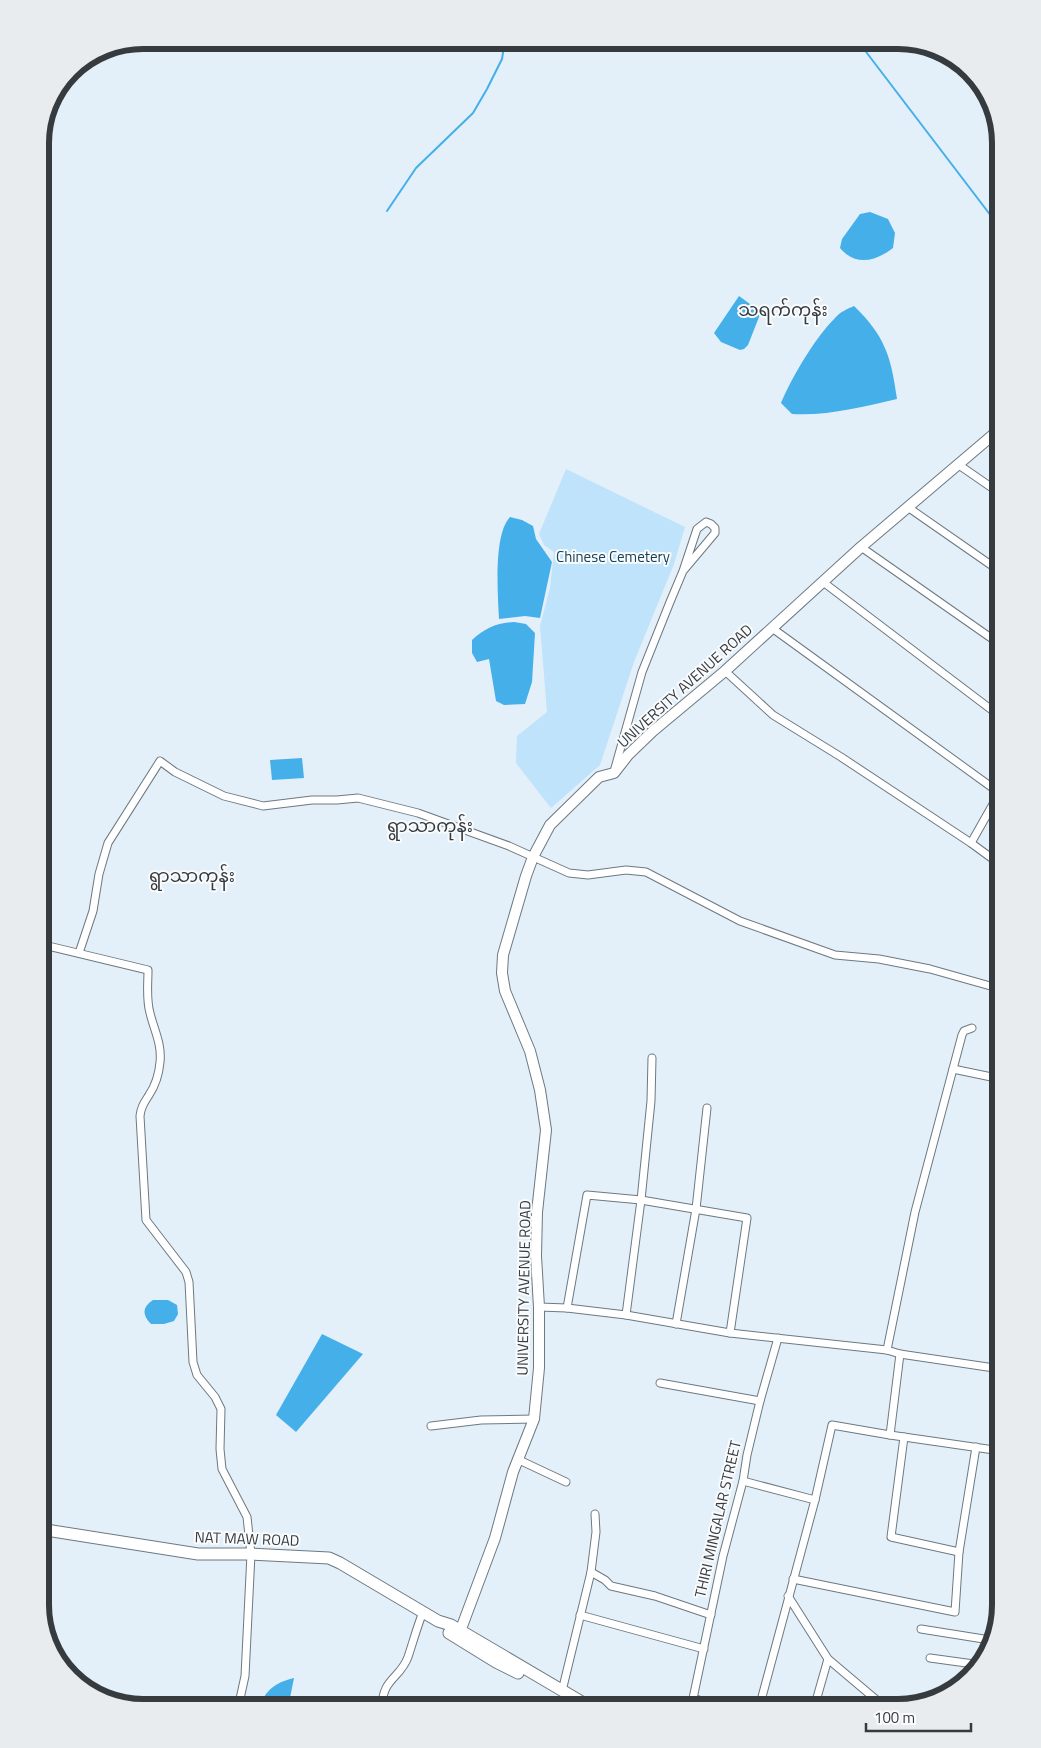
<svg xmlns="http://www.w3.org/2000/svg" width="1041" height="1748" font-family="'Titillium Web','Noto Sans Myanmar',sans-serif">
<rect width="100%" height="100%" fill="#e3f0f9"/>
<!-- green -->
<polygon fill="#bfe3fb" points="566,469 685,527 674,564 634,662 600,765 551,808 516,763 517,736 547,712 540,626 550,588 554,552 544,545 539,534"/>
<!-- water -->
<g fill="#44afe9">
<path d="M870 212 888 219 895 233 893 248C876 261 856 267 840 248L842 239 860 214Z"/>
<polygon points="739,296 761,312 748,345 744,349 740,350 721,342 714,333"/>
<path d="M854 306C885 336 891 356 897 399 862 407 828 416 792 414L781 403C792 377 815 338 835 318 840 312 847 309 854 306Z"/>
<path d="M510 517 522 520 533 526 536 539 552 562 540 618 525 616 499 619C498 595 493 535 510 517Z"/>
<path d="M514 622 526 624 535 633 532 682 525 704 504 705 496 701 489 659 477 662 472 653V640C485 628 497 623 514 622Z"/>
<polygon points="302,758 304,778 272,780 270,760"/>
<path d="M153 1300H168L177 1305 178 1314 174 1321 164 1324H151C142 1315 142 1307 153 1300Z"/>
<polygon points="322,1334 363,1354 296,1432 276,1415"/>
<path d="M294 1678 289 1703 290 1708H260C264 1690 277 1682 294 1678Z"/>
</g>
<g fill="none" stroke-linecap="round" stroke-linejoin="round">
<!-- stream -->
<g stroke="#44afe9" stroke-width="2">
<polyline points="857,40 1001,229"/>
<polyline points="387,211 416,168 473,113 487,89 502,59 505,40"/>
</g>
<!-- street casing -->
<g stroke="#6d7980" stroke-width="9">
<g id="street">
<polyline points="959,465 1001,494"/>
<polyline points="909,508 1001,572"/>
<polyline points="861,547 1001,645"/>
<polyline points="823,582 1001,717"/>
<polyline points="772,628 1001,794"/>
<polyline points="725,671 773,715 841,757 971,843 1001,865"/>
<polyline points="615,768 642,672 670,602 683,571 715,533 715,528 711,524 706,522 697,529 683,571"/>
<polyline points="971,843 1001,790"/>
<path d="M40 944 148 970C148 984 146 999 150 1013 154 1030 162 1044 160 1062 159 1074 155 1086 149 1095 144 1103 141 1107 140 1116L146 1220 186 1272 189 1282 193 1362 197 1375 215 1397 221 1409 220 1449 222 1469 247 1517 251 1554 245 1676 238 1708"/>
<polyline points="79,953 93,911 99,874 108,843 160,761 175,772 224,796 263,806 312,800 337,800 358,798 418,813 509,846 569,873 588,875 626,870 646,872 740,921 835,955 879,959 930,969 1001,989"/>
<polyline points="953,1069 1001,1079"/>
<polyline points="539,1307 567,1308 626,1315 730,1333 887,1350 900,1354 1001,1369"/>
<polyline points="567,1308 587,1195 641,1200 747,1218 730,1333"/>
<polyline points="626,1315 641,1200 651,1101 652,1058"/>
<polyline points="676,1324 696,1209 707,1108"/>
<polyline points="887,1350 915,1212 962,1035 964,1031 972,1028"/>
<polyline points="660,1383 760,1401"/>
<polyline points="431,1426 481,1420 534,1419"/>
<polyline points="890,1435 900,1354"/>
<polyline points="904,1437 891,1537 959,1552"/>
<polyline points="517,1459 566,1482"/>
<polyline points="743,1481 815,1500"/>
<polyline points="591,1572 605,1580 611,1586 655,1596 711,1615"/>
<polyline points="793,1579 955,1612 959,1552 976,1447"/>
<polyline points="788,1596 828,1659 886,1708"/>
<polyline points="580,1615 704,1649"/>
<polyline points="921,1629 990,1640"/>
<polyline points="930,1658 981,1665"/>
<polyline points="562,1691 591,1572 596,1532 595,1514"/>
<polyline points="693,1698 722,1708"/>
<path d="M382 1708C382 1678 400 1679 408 1657 413 1642 417 1627 423 1612"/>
<polyline points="691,1708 723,1556 743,1481 747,1455 760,1401 778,1338"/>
<polyline points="759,1708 815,1500 832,1425 890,1435 1001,1451"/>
<polyline points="814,1708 828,1659"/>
</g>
</g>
<!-- secondary casing -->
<g stroke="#6d7980" stroke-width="12">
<polyline id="secondary" points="458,1637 495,1538 513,1472 534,1419 539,1368 539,1307 536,1256 537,1212 546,1130 540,1090 530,1051 505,991 502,973 503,955 526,876 533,857 550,825 599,777 614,773 628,755 653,731 725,671 861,547 1001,428"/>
</g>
<!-- primary casing -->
<g stroke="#6d7980" stroke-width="13">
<g id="primary">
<polyline points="40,1529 198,1554 251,1554 329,1558 340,1563 438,1621 451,1625 592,1708"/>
<polyline points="449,1633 496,1662 518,1673"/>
</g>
</g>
<!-- street -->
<use href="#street" stroke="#fff" stroke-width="7"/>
<!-- secondary -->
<use href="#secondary" stroke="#fff" stroke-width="10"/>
<!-- primary -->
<use href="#primary" stroke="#fff" stroke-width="11"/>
</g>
<g text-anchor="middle" stroke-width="4" stroke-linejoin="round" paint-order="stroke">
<!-- park labels -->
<g font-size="15" fill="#154159" stroke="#f9fbfd">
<text x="613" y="562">Chinese Cemetery</text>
</g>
<!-- street labels -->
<g font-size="15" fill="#363b3f" stroke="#f9fbfd">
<text transform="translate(685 686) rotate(-42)" y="5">UNIVERSITY AVENUE ROAD</text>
<text transform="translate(524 1288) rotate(-89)" y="5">UNIVERSITY AVENUE ROAD</text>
<text transform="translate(718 1519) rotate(-77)" y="5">THIRI MINGALAR STREET</text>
<text transform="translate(247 1539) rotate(2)" y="5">NAT MAW ROAD</text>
</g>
<!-- quarter labels -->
<g font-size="18" fill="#363b3f" stroke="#f9fbfd">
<text x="783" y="316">သရက်ကုန်း</text>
<text x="430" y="832">ရွာသာကုန်း</text>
<text x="192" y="882">ရွာသာကုန်း</text>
</g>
</g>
<!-- crop -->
<path d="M0 0H1041V1748H0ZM143 49H898A94 94 0 0 1 992 143V1605A94 94 0 0 1 898 1699H143A94 94 0 0 1 49 1605V143A94 94 0 0 1 143 49Z" fill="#e9ecee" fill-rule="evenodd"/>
<path fill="none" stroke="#363b3f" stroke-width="6" d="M143 49H898A94 94 0 0 1 992 143V1605A94 94 0 0 1 898 1699H143A94 94 0 0 1 49 1605V143A94 94 0 0 1 143 49Z"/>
<!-- scale -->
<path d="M866 1723v8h105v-8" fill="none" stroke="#363b3f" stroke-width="2.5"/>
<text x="874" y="1723" font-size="15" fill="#363b3f" stroke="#f9fbfd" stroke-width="4" paint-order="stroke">100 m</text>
</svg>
